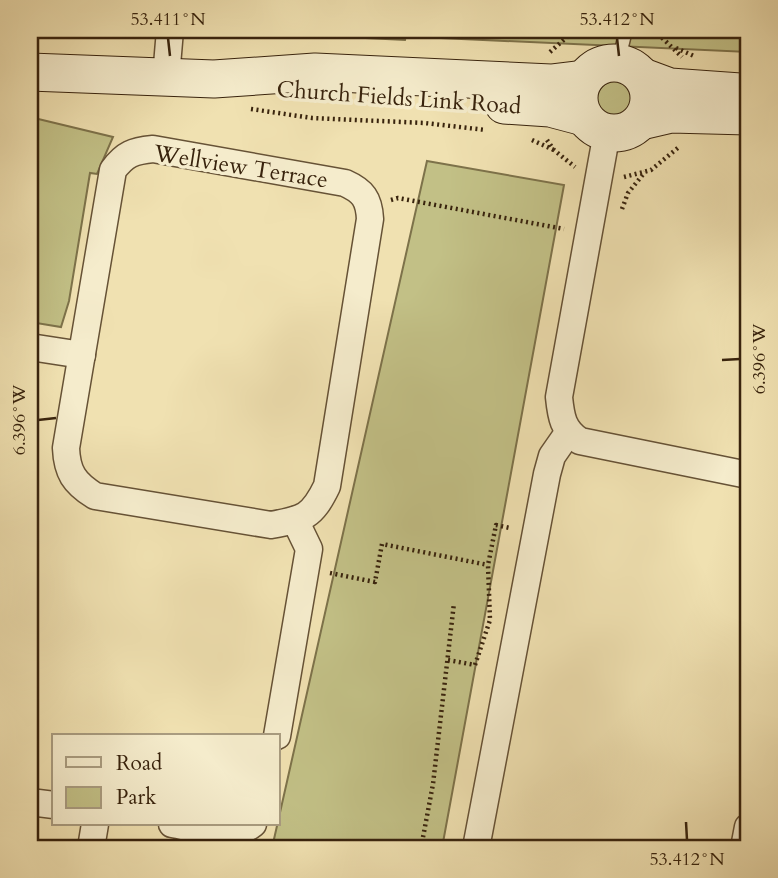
<svg xmlns="http://www.w3.org/2000/svg" width="778" height="878" font-family="Cardo,serif">
<rect width="100%" height="100%" fill="#f0e1b1"/>
<filter id="stains"><feTurbulence type="fractalNoise" baseFrequency=".00286" numOctaves="4"/><feColorMatrix values="0 0 0 0 .2 0 0 0 0 .09 0 0 0 0 .02 0 0 0 .5 -.17"/></filter>
<radialGradient id="worn" r=".72"><stop offset=".6" stop-color="#630" stop-opacity="0"/><stop offset="1" stop-color="#630" stop-opacity=".3"/></radialGradient>
<!-- green -->
<g fill="#c2c086" stroke="#7d724a" stroke-width="2">
<polygon points="204,30 407,30 405,40"/>
<polygon points="443,30 748,30 748,52 441,38"/>
<circle cx="615" cy="99" r="18"/>
<polygon points="30,117 113,137 97,174 90,173 69,301 61,327 30,322"/>
<polygon points="427,161 564,185 442,848 272,848"/>
</g>
<g fill="none" stroke-linecap="round" stroke-linejoin="round">
<!-- lane casing -->
<g stroke="#665236" stroke-width="15">
<polyline id="lane" points="618,63 626,30"/>
</g>
<!-- street casing -->
<g stroke="#665236" stroke-width="29">
<g id="street">
<polyline points="166,77 170,30"/>
<path d="M607 132 559 397C561 417 563 430 580 441L748 475"/>
<path d="M153 149 345 183C363 191 369 199 370 219L327 486C312 517 304 519 271 525L95 496C74 483 67 472 66 448L113 170C125 154 133 151 153 149Z"/>
<polyline points="30,347 82,355"/>
<polyline points="277,736 309,549 295,520"/>
<polyline points="30,802 54,805"/>
<path d="M172 824C196 828 232 841 253 824"/>
<polyline points="91,848 95,824"/>
<polyline points="476,848 547,474 552,456 568,433"/>
<polyline points="744,848 748,827"/>
</g>
</g>
<!-- secondary casing -->
<g stroke="#38230d" stroke-width="39">
<g id="secondary">
<circle cx="614" cy="98" r="35"/>
<polyline points="30,72 214,79 315,72 551,83 584,79"/>
<polyline points="643,77 670,87 740,92"/>
<polyline points="504,105 550,108 584,117"/>
<polyline points="641,121 671,114 748,116"/>
</g>
</g>
<!-- path -->
<g stroke="#38230d" stroke-width="4.5" stroke-dasharray="2 3.5" stroke-linecap="butt">
<polyline points="654,30 682,57"/>
<polyline points="676,48 694,56"/>
<polyline points="550,52 575,30"/>
<polyline points="251,109 312,118 425,123 486,130"/>
<polyline points="532,140 554,150"/>
<polyline points="547,140 554,150 575,167"/>
<polyline points="624,177 651,170 679,147"/>
<polyline points="391,200 398,198 564,229"/>
<polyline points="622,209 628,193 645,172"/>
<polyline points="330,573 375,582 382,544 488,565"/>
<polyline points="448,660 475,665 490,620 488,565 496,525 510,528"/>
<polyline points="421,848 433,784 454,603"/>
</g>
<!-- lane -->
<use href="#lane" stroke="#f5eccc" stroke-width="12"/>
<!-- street -->
<use href="#street" stroke="#f5eccc" stroke-width="26"/>
<!-- secondary -->
<use href="#secondary" stroke="#f5eccc" stroke-width="37"/>
</g>
<!-- ticks -->
<path fill="none" stroke="#38230d" stroke-width="2.5" d="M168 38 170 56M617 38 619 56M722 360 740 359M38 420 56 418M686 822 687 840"/>
<g text-anchor="middle" stroke-width="7" stroke-linejoin="round" paint-order="stroke">
<!-- street labels -->
<g font-size="23" fill="#38230d" stroke="#f5eccc">
<text transform="translate(399 97) rotate(4)" y="8">Church Fields Link Road</text>
<text transform="translate(241 166) rotate(9)" y="8">Wellview Terrace</text>
</g>
</g>
<!-- margin -->
<rect width="778" height="878" fill="none" stroke="#f0e1b1" stroke-width="77"/>
<!-- legend -->
<rect x="52" y="734" width="228" height="91" fill="#f5eccc" stroke="#a99c80" stroke-width="2"/>
<rect x="66" y="757" width="35" height="10" fill="#f5eccc" stroke="#a99c80" stroke-width="2"/>
<text x="116" y="770" font-size="21" fill="#38230d">Road</text>
<rect x="66" y="787" width="35" height="21" fill="#c2c086" stroke="#a99c80" stroke-width="2"/>
<text x="116" y="804" font-size="21" fill="#38230d">Park</text>
<rect x="38" y="38" width="702" height="802" fill="none" stroke="#38230d" stroke-width="2.5"/>
<g font-size="18" text-anchor="middle" fill="#38230d">
<text x="168" y="25">53.411°N</text>
<text x="617" y="25">53.412°N</text>
<text transform="translate(759 359) rotate(-90)" y="6">6.396°W</text>
<text transform="translate(19 420) rotate(-90)" y="6">6.396°W</text>
<text x="687" y="865">53.412°N</text>
</g>
<rect width="100%" height="100%" filter="url(#stains)"/>
<rect width="100%" height="100%" fill="url(#worn)"/>
</svg>
